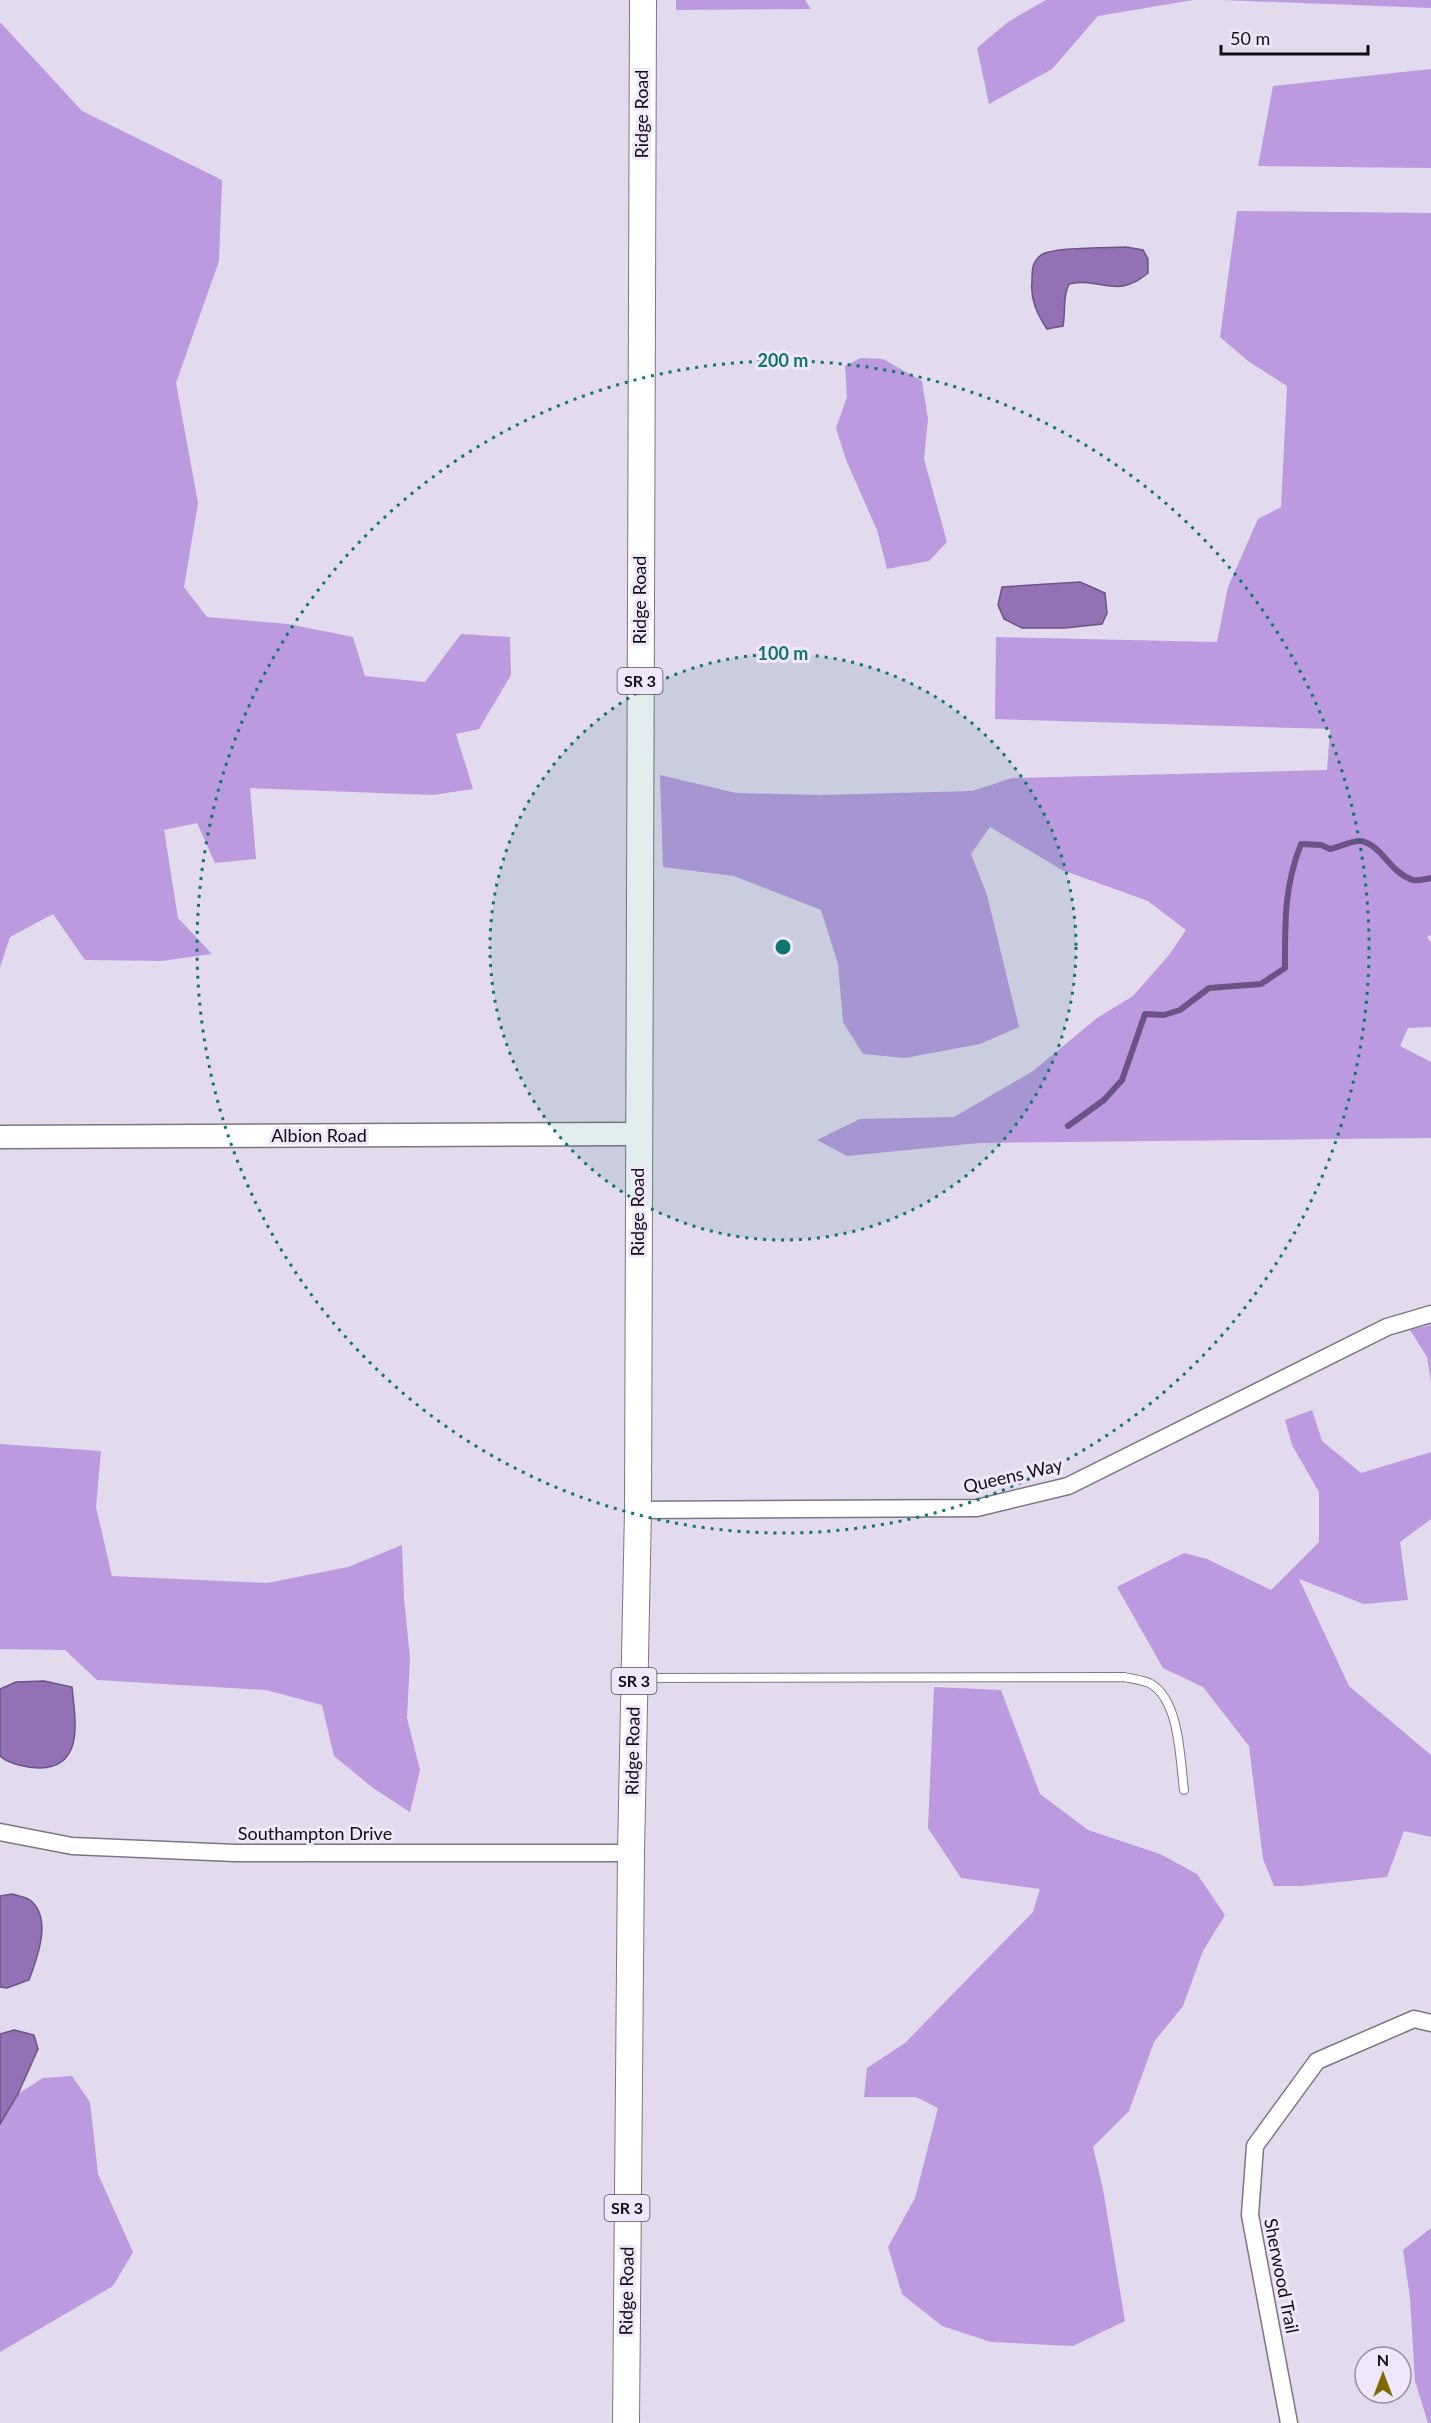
<svg xmlns="http://www.w3.org/2000/svg" width="1431" height="2423" font-family="Lato,sans-serif">
<rect width="100%" height="100%" fill="#e3daee"/>
<!-- forest -->
<g fill="#bb9adf">
<polygon points="676,0 805,0 811,9 676,10"/>
<polygon points="1046,0 1193,0 1098,16 1052,69 989,104 977,48 1008,22"/>
<polygon points="1222,0 1431,0 1431,8"/>
<polygon points="0,22 82,111 222,180 219,261 176,383 198,503 184,587 207,617 288,624 353,637 365,676 425,682 461,634 510,637 511,675 479,729 456,734 473,789 433,795 250,788 256,859 215,863 197,823 164,830 178,918 212,954 161,961 85,960 53,914 10,937 0,967"/>
<polygon points="1431,69 1431,168 1258,166 1273,86"/>
<polygon points="1237,211 1431,213 1431,935 1427,937 1431,943 1431,1027 1408,1028 1400,1046 1431,1062 1431,1138 979,1143 847,1156 817,1140 860,1119 954,1117 1033,1071 1097,1018 1133,996 1169,955 1186,930 1148,901 1062,870 990,827 971,854 987,895 1019,1027 980,1044 905,1058 863,1054 843,1022 838,964 821,910 734,876 663,867 660,775 736,793 820,795 972,791 1012,778 1327,770 1330,729 995,719 996,637 1217,642 1228,587 1258,519 1281,507 1287,386 1248,361 1220,337"/>
<polygon points="861,358 883,359 922,381 928,419 924,459 947,542 929,561 887,569 877,530 846,460 836,428 847,397 845,366"/>
<polygon points="1431,1325 1431,1382 1427,1357 1410,1330"/>
<polygon points="1312,1410 1322,1441 1361,1473 1431,1452 1431,1519 1400,1542 1408,1600 1364,1604 1299,1579 1349,1686 1431,1755 1431,1837 1404,1831 1387,1877 1301,1886 1274,1886 1263,1859 1249,1746 1203,1687 1163,1668 1117,1587 1184,1553 1207,1559 1271,1590 1319,1542 1319,1492 1292,1445 1285,1420"/>
<polygon points="0,1444 101,1451 96,1507 112,1576 267,1583 348,1567 402,1545 404,1598 410,1658 407,1718 420,1770 410,1812 373,1788 334,1756 322,1705 266,1690 97,1680 65,1650 0,1649"/>
<polygon points="934,1687 1001,1690 1040,1794 1088,1830 1160,1854 1197,1874 1225,1915 1203,1951 1183,2006 1154,2042 1129,2111 1093,2147 1103,2189 1125,2321 1073,2346 991,2342 942,2326 902,2294 888,2247 915,2198 938,2108 916,2097 864,2097 867,2068 905,2043 1033,1912 1040,1889 961,1878 928,1828"/>
<polygon points="72,2076 90,2102 98,2174 133,2252 113,2286 0,2352 0,2124 18,2094 43,2078"/>
<polygon points="1431,2228 1431,2423 1428,2423 1415,2381 1410,2298 1403,2250"/>
</g>
<!-- water -->
<g fill="#9272b5" stroke="#6b5485" stroke-width="1.5">
<path d="M1126 247 1143 250 1148 259V273C1116 300 1103 277 1069 284 1062 298 1066 311 1063 326L1047 329C1037 314 1030 299 1032 281 1032 270 1032 262 1041 255 1053 247 1109 248 1126 247Z"/>
<polygon points="1080,582 1105,593 1107,613 1102,624 1065,628 1022,628 1004,619 998,605 1002,587"/>
<path d="M44 1681 72 1687C75 1719 85 1767 40 1768 28 1768 9 1764 0 1756V1689L16 1682Z"/>
<path d="M12 1894C17 1896 26 1897 30 1900 53 1918 37 1958 29 1980L7 1988 0 1987V1896Z"/>
<polygon points="14,2030 34,2035 38,2049 18,2094 0,2124 0,2034"/>
</g>
<g fill="none" stroke-linecap="round" stroke-linejoin="round">
<!-- stream -->
<path stroke="#6b5485" stroke-width="6" d="M1068 1126 1104 1100 1122 1080 1145 1014 1164 1015 1180 1010 1209 988 1261 984 1285 968C1285 922 1284 887 1301 844L1321 845 1330 849C1339 847 1353 840 1361 841 1382 845 1390 873 1413 880 1418 881 1426 879 1431 878"/>
<!-- lane casing -->
<g stroke="#7d7587" stroke-width="10">
<path id="lane" d="M638 1678 1124 1677C1132 1679 1144 1680 1151 1684 1180 1701 1180 1760 1184 1790"/>
</g>
<!-- street casing -->
<g stroke="#7d7587" stroke-width="19">
<g id="street">
<polyline points="638,1510 977,1508 1068,1486 1387,1327 1431,1314"/>
<polyline points="0,1832 72,1846 235,1853 631,1853"/>
<polyline points="1289,2423 1250,2215 1255,2146 1317,2061 1414,2019 1431,2023"/>
</g>
</g>
<!-- secondary casing -->
<g stroke="#7d7587" stroke-width="25">
<polyline id="secondary" points="0,1137 637,1134"/>
</g>
<!-- primary casing -->
<g stroke="#7d7587" stroke-width="28">
<polyline id="primary" points="626,2423 631,1853 638,1510 643,0"/>
</g>
<!-- lane -->
<use href="#lane" stroke="#fff" stroke-width="8"/>
<!-- street -->
<use href="#street" stroke="#fff" stroke-width="16"/>
<!-- secondary -->
<use href="#secondary" stroke="#fff" stroke-width="22"/>
<!-- primary -->
<use href="#primary" stroke="#fff" stroke-width="26"/>
</g>
<!-- distance rings -->
<circle cx="783" cy="947" r="293" fill="#0f766e" fill-opacity=".12"/>
<g fill="none" stroke="#0f766e" stroke-width="3" stroke-dasharray="3 6">
<circle cx="783" cy="947" r="293"/>
<circle cx="783" cy="947" r="586"/>
</g>
<g text-anchor="middle" stroke-width="6" stroke-linejoin="round" paint-order="stroke">
<!-- shield labels -->
<g fill="#f0e7fb" stroke="#534e59" stroke-width="1.5">
<rect x="617.5" y="668" width="45" height="26" rx="4.5"/>
<rect x="611.5" y="1668" width="45" height="26" rx="4.5"/>
<rect x="604.5" y="2195" width="45" height="26" rx="4.5"/>
</g>
<g font-size="16" font-weight="bold" fill="#100d14">
<text x="640" y="687">SR 3</text>
<text x="634" y="1687">SR 3</text>
<text x="627" y="2214">SR 3</text>
</g>
<!-- street labels -->
<g font-size="18" fill="#100d14" stroke="#f0e7fb">
<text transform="translate(642 114) rotate(-90)" y="6">Ridge Road</text>
<text transform="translate(640 600) rotate(-90)" y="6">Ridge Road</text>
<text x="319" y="1142">Albion Road</text>
<text transform="translate(638 1212) rotate(-90)" y="6">Ridge Road</text>
<text transform="translate(1013 1476) rotate(-13)" y="6">Queens Way</text>
<text transform="translate(633 1751) rotate(-89)" y="6">Ridge Road</text>
<text x="315" y="1840">Southampton Drive</text>
<text transform="translate(1281 2276) rotate(79)" y="6">Sherwood Trail</text>
<text transform="translate(627 2291) rotate(-89)" y="6">Ridge Road</text>
</g>
</g>
<circle cx="783" cy="947" r="9" fill="#0f766e" stroke="#f0e7fb" stroke-width="3"/>
<g font-size="18" text-anchor="middle" font-weight="bold" fill="#0f766e" stroke="#f0e7fb" stroke-width="6" stroke-linejoin="round" paint-order="stroke">
<text x="783" y="367">200 m</text>
<text x="783" y="660">100 m</text>
</g>
<!-- north arrow -->
<g transform="translate(1383 2375)"><circle r="28" fill="#f0e7fb" stroke="#96909f" stroke-width="1.5"/>
<path d="M0-4.5L10 22L0 15L-10 22Z" fill="#7f6b05"/>
<text y="-9" font-size="16" font-weight="bold" text-anchor="middle" fill="#100d14">N</text>
</g>
<!-- scale -->
<path d="M1221 45v9h147v-9" fill="none" stroke="#100d14" stroke-width="3"/>
<text x="1230" y="45" font-size="18" fill="#100d14" stroke="#f0e7fb" stroke-width="4.5" paint-order="stroke">50 m</text>
</svg>
